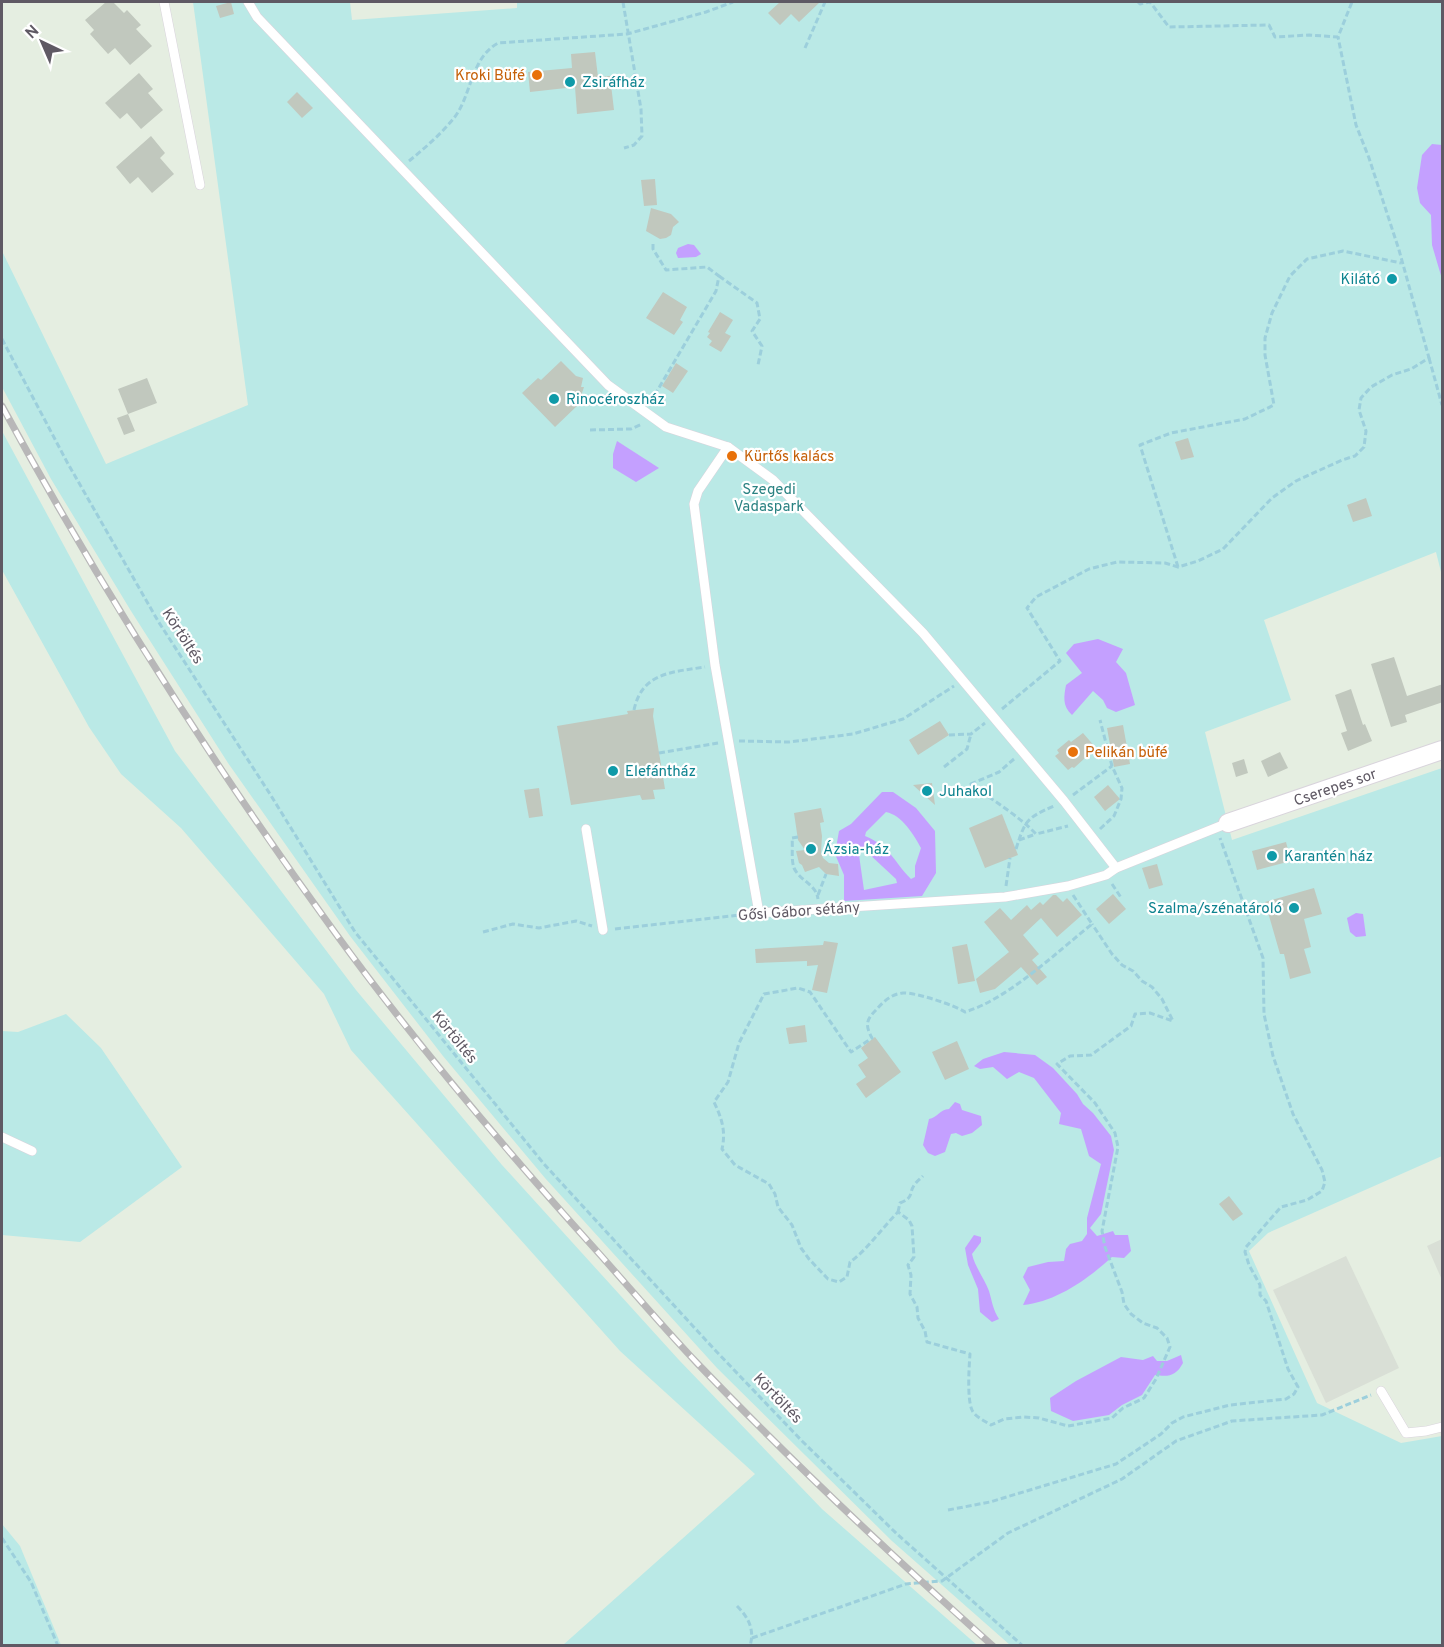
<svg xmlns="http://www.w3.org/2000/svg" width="1444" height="1647" font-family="Overpass,sans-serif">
<rect width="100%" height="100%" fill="#e5eee1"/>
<!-- industrial -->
<g fill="#d9dfd6">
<polygon points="1442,1239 1442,1280 1427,1246"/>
<polygon points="1346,1256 1399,1368 1326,1403 1273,1290"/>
</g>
<!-- green -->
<g fill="#bae9e6">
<polygon points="193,2 350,2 352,20 517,8 517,2 1442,2 1442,576 1436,552 1264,620 1291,700 1205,732 1232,840 1442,768 1442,1156 1268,1233 1249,1251 1317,1403 1401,1443 1442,1436 1442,1645 1010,1645 892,1541 717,1368 545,1178 443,1056 350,936 228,763 131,611 51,479 2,387 2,251 106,464 248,405"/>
<polygon points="2,431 175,751 356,990 502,1165 679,1360 822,1509 977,1645 563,1645 755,1474 620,1351 351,1050 324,994 181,828 121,774 89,727 2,570"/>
<polygon points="66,1014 101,1048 182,1167 80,1242 2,1235 2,1031 18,1032"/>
<polygon points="2,1524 20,1546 61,1645 2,1645"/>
</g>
<!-- water -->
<g fill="#c4a0ff" fill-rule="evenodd">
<polygon points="1432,144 1442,145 1442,279 1432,245 1431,215 1420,203 1417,188 1422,155"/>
<polygon points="688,244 694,245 701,254 696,257 678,258 676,253 678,248"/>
<polygon points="617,441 659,468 636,482 613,468 613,454"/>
<path d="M1098 639 1123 649 1116 662 1126 673 1135 705 1116 712 1107 708 1103 700 1093 691 1072 715C1062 706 1064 696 1066 685L1082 673 1066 653 1074 644Z"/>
<path d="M882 792H893L916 808 935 831 936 873 922 896 844 901V875L835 854 839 831 851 824ZM886 812C902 815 914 835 921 848L915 866V877L911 879C894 862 891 847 865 836L866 832ZM861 851 868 853 896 879 897 883 864 890 859 855Z"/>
<polygon points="1356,913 1363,914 1366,936 1356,937 1350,932 1347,918"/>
<path d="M1004 1052 1035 1055 1053 1068 1077 1094 1083 1104 1093 1113 1111 1136 1114 1150 1101 1214 1090 1228 1097 1236 1113 1231 1115 1235H1128L1131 1251 1124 1258 1112 1257C1088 1279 1056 1302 1023 1305L1030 1290 1023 1277 1028 1267 1048 1262 1064 1261 1066 1249 1070 1244 1082 1241 1087 1234V1218L1101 1164 1089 1156 1081 1129 1059 1124 1061 1113 1034 1078 1019 1072 1007 1079 993 1067 980 1069 974 1066 983 1059Z"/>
<path d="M955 1102 960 1104 962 1110 981 1116 982 1125 972 1133 962 1136 956 1133 951 1134 945 1152 935 1156 928 1153 923 1145 929 1119C937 1118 940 1109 949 1109Z"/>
<path d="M974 1235 981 1237V1242L972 1254C975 1267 984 1278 989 1291 992 1301 993 1310 999 1319L992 1322 980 1312 978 1289 968 1265 965 1248Z"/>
<path d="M1181 1355 1183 1363C1176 1376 1169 1377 1155 1375L1142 1395 1122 1405 1109 1415 1073 1421 1051 1411 1050 1398 1076 1381 1121 1357 1143 1360 1153 1356 1157 1361H1167Z"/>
</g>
<!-- building -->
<g fill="#c1c8be">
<polygon points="106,2 113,2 124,13 127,10 141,25 136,29 152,46 130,65 115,48 108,54 90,34 94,30 85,20"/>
<polygon points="231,2 234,14 220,18 216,6"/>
<polygon points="780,2 820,2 799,22 791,14 780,25 768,13"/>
<polygon points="595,52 598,77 610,76 614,110 577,114 575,87 530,92 528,72 572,68 571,54"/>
<polygon points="139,73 153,89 148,93 163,110 141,129 127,113 120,119 105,103"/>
<polygon points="297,92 313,108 302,118 287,102"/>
<polygon points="151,136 165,153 160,158 174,174 152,193 138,177 130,184 116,167"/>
<polygon points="655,179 657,205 644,206 641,180"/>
<polygon points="651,208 671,214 679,222 673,227 671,235 666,238 660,239 646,231"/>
<polygon points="663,292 687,307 680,320 683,322 674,335 646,318"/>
<polygon points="720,312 733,320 725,333 731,336 721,352 709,345 712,341 707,337 710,333 708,332"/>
<polygon points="561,361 576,376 583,378 581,387 584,387 578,405 555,427 522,393 538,378 541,380"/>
<polygon points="676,363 688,371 673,393 662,386"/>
<polygon points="147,378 157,403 128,414 135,431 124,435 117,418 128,414 118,389"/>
<polygon points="1188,438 1194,457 1181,460 1175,442"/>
<polygon points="1366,498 1372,516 1353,522 1347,505"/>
<polygon points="1394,657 1407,696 1443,684 1443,702 1405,715 1407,722 1391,727 1371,664"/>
<polygon points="1351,689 1363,725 1365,724 1372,741 1348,751 1341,733 1347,731 1335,695"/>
<polygon points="654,708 653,716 665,789 653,790 655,799 642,800 640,795 571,805 557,726 628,714 627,711"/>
<polygon points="940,721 949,735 918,755 909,740"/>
<polygon points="1123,725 1130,764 1114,767 1107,728"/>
<polygon points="1083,733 1096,748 1074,768 1072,767 1068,770 1055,756 1059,753 1057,750 1069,740 1071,742"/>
<polygon points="1280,752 1288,768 1268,777 1261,761"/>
<polygon points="1244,759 1248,773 1236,777 1232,763"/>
<polygon points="932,783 935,805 913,785"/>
<polygon points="1108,785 1120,799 1105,811 1094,797"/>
<polygon points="539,788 543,816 529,818 524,790"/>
<polygon points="821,808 824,822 820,823 822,836 821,853 823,858 829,863 838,864 839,876 826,874 819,867 805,872 802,865 799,863 796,851 805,850 798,840 794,813"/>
<polygon points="1002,814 1018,855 985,868 969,828"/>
<polygon points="1286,842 1291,861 1257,870 1252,851"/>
<polygon points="1157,864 1163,885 1149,889 1142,868"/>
<polygon points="1314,888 1322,914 1304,919 1311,947 1304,949 1311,973 1290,979 1284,954 1280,954 1265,902"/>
<polygon points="1113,894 1126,909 1109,924 1096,909"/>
<polygon points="1053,895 1056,895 1063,902 1067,898 1082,915 1057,937 1041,918 1023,935 1039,954 1032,960 1047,977 1037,985 1021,967 995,989 980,993 976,979 1009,952 984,922 1000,908 1011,920 1027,905 1031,910 1040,902 1043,905"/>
<polygon points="824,941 838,943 827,993 812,990 818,965 807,966 807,961 756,963 755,949 823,945"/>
<polygon points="967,944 975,981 958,984 952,947"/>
<polygon points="805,1025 807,1042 789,1044 786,1028"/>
<polygon points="875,1037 901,1072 866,1098 856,1084 866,1077 858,1065 868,1058 861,1048"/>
<polygon points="957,1041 969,1069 945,1080 932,1052"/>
<polygon points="1229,1196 1243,1214 1233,1221 1219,1204"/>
</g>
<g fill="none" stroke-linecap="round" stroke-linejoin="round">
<!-- lane casing -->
<g stroke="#d9d4dc" stroke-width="10">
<g id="lane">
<polyline points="164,2 200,185"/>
<polyline points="248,2 257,17 608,385 666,427 728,447 773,480 923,633 1064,801 1116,868"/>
<polyline points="728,447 698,491 694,504 715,665 759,913 1005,897 1068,886 1106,875 1116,868 1228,823"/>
<polyline points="586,829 603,930"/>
<polyline points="2,1137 32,1151"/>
<polyline points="1381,1391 1406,1433 1426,1431 1442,1427"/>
</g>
</g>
<!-- street casing -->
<g stroke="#d9d4dc" stroke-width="20">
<polyline id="street" points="1228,823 1442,750"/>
</g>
<!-- path -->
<g stroke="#9ccfdc" stroke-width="3" stroke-dasharray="6 3" stroke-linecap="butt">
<polyline points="623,2 641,109 642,136 634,145 624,148"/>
<polyline points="1138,2 1140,4 1150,2 1169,27 1269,25 1275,37 1309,35 1338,37 1352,2"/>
<polyline points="805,48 825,2"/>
<path d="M409 161C425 148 441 134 454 118 472 95 470 59 498 43L627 34 706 12 733 2"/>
<polyline points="719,276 757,303 760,319 752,331 762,346 758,365"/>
<polyline points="2,339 67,462 158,621 270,794 355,932 544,1164 714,1349 802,1441 898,1535 1023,1646"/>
<polyline points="1429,358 1442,405"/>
<polyline points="650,403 716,291 719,276 707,267 666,270 653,249 653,242"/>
<polyline points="590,430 631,429 642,424"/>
<polyline points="1178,567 1140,445 1171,433 1245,419 1274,405 1265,355 1265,338 1272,313 1290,276 1307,259 1343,251 1401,263"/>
<polyline points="1002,709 1060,661 1027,608 1036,597 1089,569 1117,562 1165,563 1178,567 1198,561 1223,549 1272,498 1296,481 1342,460 1355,456 1364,447 1366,431 1359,410 1361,398 1371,387 1392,375 1411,369 1429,358 1399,250 1369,158 1356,125 1338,37"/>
<path d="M634 710C642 672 673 672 705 667"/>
<polyline points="949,735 971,734 985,723"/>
<polyline points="739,741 789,742 853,734 903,719 954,686"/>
<polyline points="659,753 718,743"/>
<path d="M1014 759 999 772 971 784C992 800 1019 816 1036 834L1068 826"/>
<polyline points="944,767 967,749 971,734"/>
<polyline points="1073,795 1112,766"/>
<polyline points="1100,829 1114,816 1121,799 1122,788 1112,766 1100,720"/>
<path d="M798 837 792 838C793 847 791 860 794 868 800 881 816 884 818 899"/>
<polyline points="1019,840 1036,834"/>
<path d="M1016 849C1025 821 1026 818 1054 806"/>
<polyline points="1112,884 1122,899"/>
<polyline points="1006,886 1010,858"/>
<polyline points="818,895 826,874"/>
<path d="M1073 895 1092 924C1057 952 1008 999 965 1012 954 1005 915 992 903 993 891 994 883 1002 876 1010 866 1020 865 1025 872 1038L851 1052 810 992 798 988 764 994 739 1043 728 1082 714 1102C722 1119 726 1131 722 1149L735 1165 769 1184 775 1194 778 1207 792 1225 801 1248 809 1259 828 1279 839 1282 847 1277 850 1262C868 1249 882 1228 898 1212L909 1220 912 1226 914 1257 908 1265 911 1275 910 1294 917 1307 918 1318 925 1331 927 1342 970 1354C969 1367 967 1399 972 1410 975 1417 985 1421 991 1425L1004 1419 1024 1417 1039 1418 1068 1426 1112 1418 1123 1408 1144 1398 1156 1379 1170 1347 1167 1338 1157 1328 1143 1323 1131 1314 1124 1304 1122 1292 1105 1247 1102 1231 1118 1147 1115 1133 1095 1103 1057 1064 1070 1056 1091 1055 1131 1026 1135 1014 1150 1013 1173 1021 1162 999 1152 987 1142 981 1133 971 1122 965 1112 954 1092 924"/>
<polyline points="615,929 749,914"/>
<polyline points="483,932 513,924 539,928 576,921 592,926"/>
<path d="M898 1212 900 1203C915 1197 908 1193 915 1184 917 1181 920 1179 923 1176"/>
<polyline points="948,1510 990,1502 1116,1464 1161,1434 1172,1423 1183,1417 1230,1405 1286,1399 1294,1394 1298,1387 1288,1369 1266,1301 1260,1295 1260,1285 1249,1265 1245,1252 1246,1247 1281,1207 1307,1200 1322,1191 1325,1182 1322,1170 1293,1114 1273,1056 1264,1014 1263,958 1220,838"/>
<polyline points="2,1538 31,1582 58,1646"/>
<path d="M737 1606C748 1617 755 1629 750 1646"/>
<polyline points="752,1638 906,1584 942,1581 1008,1533 1122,1479 1176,1441 1232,1421 1322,1415 1371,1395"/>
</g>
<!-- lane -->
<use href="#lane" stroke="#fff" stroke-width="9"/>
<!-- street -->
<use href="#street" stroke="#fff" stroke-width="18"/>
<!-- rail casing -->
<g stroke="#b8b7b8" stroke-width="7">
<path id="rail" d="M2 406C101 589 213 765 336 934 416 1044 504 1148 595 1249 629 1287 662 1326 697 1363 791 1461 891 1555 993 1646"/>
</g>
<!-- rail -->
<use href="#rail" stroke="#fff" stroke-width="4.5" stroke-dasharray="14" stroke-linecap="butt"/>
</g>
<!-- markers -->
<g fill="#e8710a" stroke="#fff" stroke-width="2">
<circle cx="537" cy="75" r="6"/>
<circle cx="732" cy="456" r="6"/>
<circle cx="1073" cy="752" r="6"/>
</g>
<g fill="#0f9aa8" stroke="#fff" stroke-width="2">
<circle cx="570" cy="82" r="6"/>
<circle cx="1392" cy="279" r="6"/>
<circle cx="554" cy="399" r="6"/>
<circle cx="613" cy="771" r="6"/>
<circle cx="927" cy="791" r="6"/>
<circle cx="811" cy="849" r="6"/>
<circle cx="1272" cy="856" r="6"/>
<circle cx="1294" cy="908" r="6"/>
</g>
<g text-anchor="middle" stroke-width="4.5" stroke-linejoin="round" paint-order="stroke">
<!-- food labels -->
<g font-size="15" fill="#c56008" stroke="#fff" text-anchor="start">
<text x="525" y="80" text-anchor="end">Kroki Büfé</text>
<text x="744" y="461">Kürtős kalács</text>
<text x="1085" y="757">Pelikán büfé</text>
</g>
<!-- culture labels -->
<g font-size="15" fill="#0d838f" stroke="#fff" text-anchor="start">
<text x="582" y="87">Zsiráfház</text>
<text x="1380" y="284" text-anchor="end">Kilátó</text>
<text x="566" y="404">Rinocéroszház</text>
<text x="625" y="776">Elefántház</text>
<text x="939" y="796">Juhakol</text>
<text x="823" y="854">Ázsia-ház</text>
<text x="1284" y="861">Karantén ház</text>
<text x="1282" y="913" text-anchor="end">Szalma/szénatároló</text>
</g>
<!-- park labels -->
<g font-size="15" fill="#2a8282" stroke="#fff">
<text x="769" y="494">Szegedi<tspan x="769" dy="17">Vadaspark</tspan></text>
</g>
<!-- street labels -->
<g font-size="15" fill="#5f5964" stroke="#fff">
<text transform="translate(183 636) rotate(57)" y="5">Körtöltés</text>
<text transform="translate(1335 787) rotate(-19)" y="5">Cserepes sor</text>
<text transform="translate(799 911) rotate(-4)" y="5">Gősi Gábor sétány</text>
<text transform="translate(455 1037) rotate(51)" y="5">Körtöltés</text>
<text transform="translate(778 1398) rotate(46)" y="5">Körtöltés</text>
</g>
</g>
<!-- border -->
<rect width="1444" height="1647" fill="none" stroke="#5f5964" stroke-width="6"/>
<!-- north arrow -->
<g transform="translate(42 42) rotate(316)" stroke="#ffffff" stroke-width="4.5" paint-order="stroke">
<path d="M0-4.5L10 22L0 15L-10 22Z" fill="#5f5964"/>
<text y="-9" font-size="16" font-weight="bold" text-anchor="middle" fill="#5f5964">N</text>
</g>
</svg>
